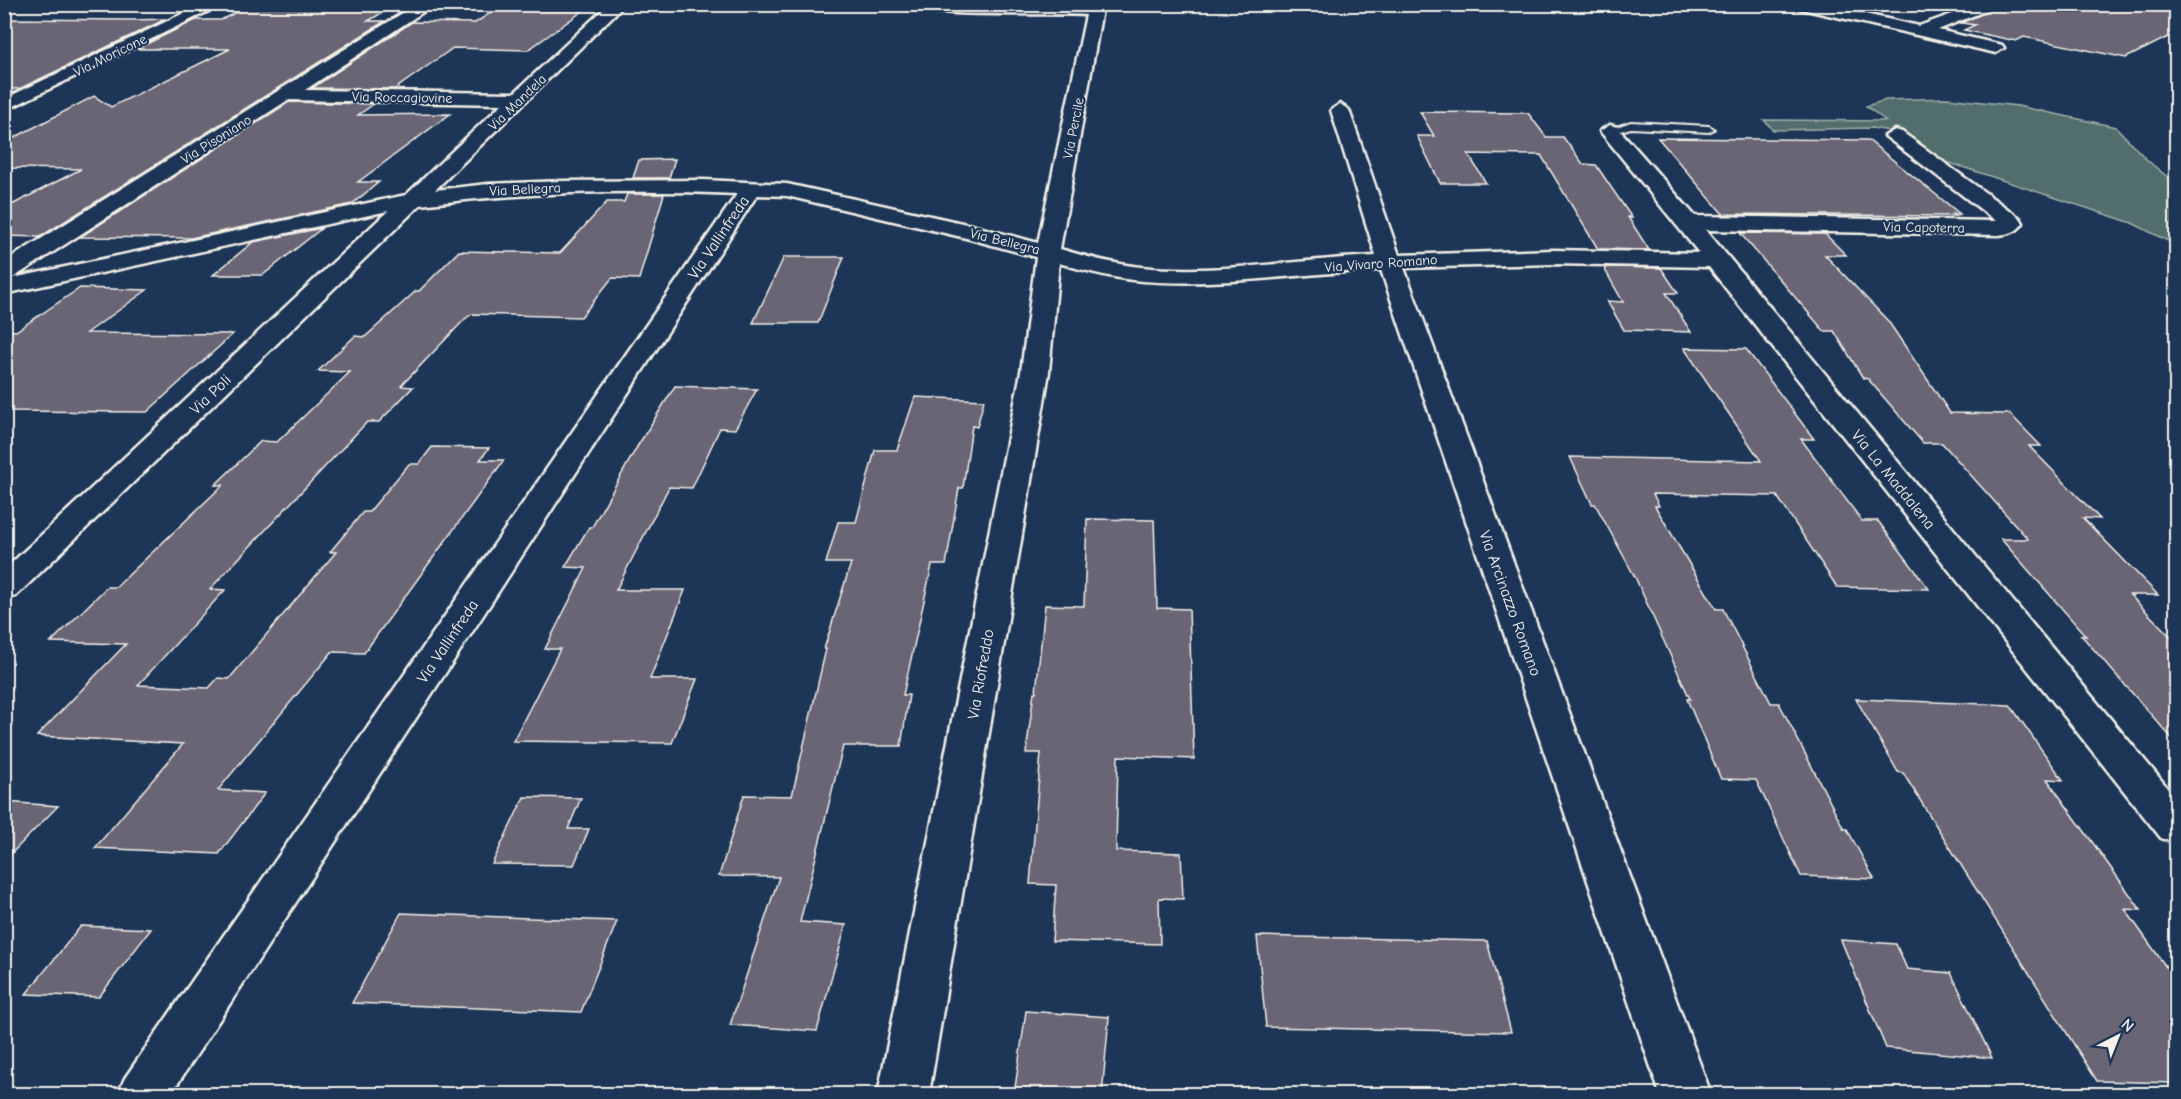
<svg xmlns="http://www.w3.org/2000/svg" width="2181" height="1099" font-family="'Comic Neue',sans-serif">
<rect width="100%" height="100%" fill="#1d3557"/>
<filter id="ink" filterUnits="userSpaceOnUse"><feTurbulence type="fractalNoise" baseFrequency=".0167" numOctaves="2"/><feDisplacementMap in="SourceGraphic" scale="12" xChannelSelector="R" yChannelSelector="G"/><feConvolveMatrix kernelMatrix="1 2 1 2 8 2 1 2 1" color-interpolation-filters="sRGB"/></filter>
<g filter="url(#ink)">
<!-- green -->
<polygon fill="#516e6c" stroke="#a2b0aa" stroke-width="1.5" points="1947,98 2018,106 2116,127 2147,160 2176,184 2176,245 2132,223 1935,158 1902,133 1872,128 1773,130 1764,120 1886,121 1866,106 1886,100"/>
<!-- building -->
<g fill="#696575" stroke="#f4f1e8" stroke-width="1.5">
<polygon points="252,4 397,4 368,21 385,21 40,237 4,236 4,209 81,169 4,168 4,143 94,96 111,107 230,49 136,49 196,20 221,20"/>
<polygon points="2004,4 2176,4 2176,33 2126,58 2024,37 2016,41 1964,30 1975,25 1961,23"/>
<polygon points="495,10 584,10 528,50 453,48 395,89 312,88 412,22 475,23"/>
<polygon points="4,19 133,20 166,19 19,89 4,89"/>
<polygon points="289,102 374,104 358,115 450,114 358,182 379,182 352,204 191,238 80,237"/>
<polygon points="1420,112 1528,113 1546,137 1563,137 1583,164 1596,165 1632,218 1628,217 1649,250 1598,249 1541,155 1468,154 1486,183 1440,183 1417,136 1434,136"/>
<polygon points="1658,138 1868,140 1960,214 1953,214 1956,216 1723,214"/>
<polygon points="675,159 669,178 633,178 639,160"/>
<polygon points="627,194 664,194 639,279 612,278 581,317 472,314 465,319 401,386 413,387 379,422 367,422 210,589 225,590 138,685 209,688 218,678 229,679 336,552 330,552 363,512 369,512 409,464 419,464 432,447 489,448 480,460 504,460 364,653 332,652 218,790 265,793 219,854 95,848 183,744 37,736 126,644 51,642 107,587 116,587 223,485 215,485 261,441 277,442 350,372 318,371 355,336 365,337 416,291 419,291 459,251 560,253 607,202 624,202"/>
<polygon points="322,228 263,275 213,275 253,242"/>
<polygon points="1740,233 1825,234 1846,255 1825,255 1888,321 1950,413 2010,414 2041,446 2029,446 2100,519 2083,518 2158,595 2130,595 2176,642 2176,743 2081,635 2086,636 2001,539 2028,539 1942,443 1923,443 1868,379 1863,378 1834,331 1824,331"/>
<polygon points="784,257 844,257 818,323 753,323"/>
<polygon points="1609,267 1661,268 1678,293 1666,293 1691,332 1624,330 1607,301 1623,302 1604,268"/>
<polygon points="80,288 147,290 87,333 233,334 147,412 4,411 4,330 16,331"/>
<polygon points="1684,348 1746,349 1814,439 1801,439 1862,521 1878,521 1929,589 1837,587 1777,496 1653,494 1659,506 1655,506 1716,609 1723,609 1771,703 1779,703 1844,829 1847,829 1874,879 1801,876 1756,780 1721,779 1687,699 1690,699 1635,577 1595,504 1592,504 1570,457 1761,461"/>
<polygon points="675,386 757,389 735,429 720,428 692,488 669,487 616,590 685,590 650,679 697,679 672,743 513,741 560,649 545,649 586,568 565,567 589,527 592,527 637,447"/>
<polygon points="915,397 984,400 977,427 972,426 963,488 959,488 946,565 932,565 903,695 909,695 901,746 843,746 800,922 846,925 817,1031 730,1025 779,877 719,876 744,795 792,796 826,649 824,649 851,563 826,563 838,522 856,522 875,450 897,450"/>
<polygon points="1087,519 1154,520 1157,608 1189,609 1194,759 1118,756 1116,851 1181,853 1183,899 1159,898 1160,944 1052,941 1056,885 1030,884 1041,753 1026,753 1034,692 1036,692 1045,605 1084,606"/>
<polygon points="1856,699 2010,705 2063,780 2047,779 2141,910 2125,909 2176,981 2176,1083 2097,1081 1903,773 1898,772"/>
<polygon points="524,797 581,798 568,829 589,829 574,865 492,864"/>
<polygon points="4,802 58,806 4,861"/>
<polygon points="401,913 476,916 617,921 581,1012 352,1003"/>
<polygon points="81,926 151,929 99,997 26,994"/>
<polygon points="1257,936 1487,941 1511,1032 1266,1027"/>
<polygon points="1841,940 1896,944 1907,969 1951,973 1992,1058 1886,1048"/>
<polygon points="1026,1011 1109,1017 1102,1095 1014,1095"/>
</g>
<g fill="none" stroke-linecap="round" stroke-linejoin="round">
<!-- lane casing -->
<g stroke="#f4f1e8" stroke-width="4">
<polygon id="lane" points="1631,122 1709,126 1714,129 1709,132 1631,128 1610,134 1605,131"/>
</g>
<!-- street casing -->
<g stroke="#f4f1e8" stroke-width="5">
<g id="street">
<polygon points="203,4 223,4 4,111 4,99"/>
<path d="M417 4H435L305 90 514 93 609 4H625L435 190 488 184 563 181 704 180 787 184 971 225 1038 243 1086 15C1055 12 921 19 905 4H1103L1060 249C1087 257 1113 264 1141 267 1218 275 1299 259 1376 256L1331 110 1340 104 1349 110 1399 255 1553 250 1699 253 1600 131 1610 125 1617 127 1695 216 1996 221 1885 136 1895 130 1902 132 2020 218 2023 223C2016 233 2010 233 1999 235L1706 230 2176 798V843L2161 838 1709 267 1553 264 1404 268 1711 1094H1660L1381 270C1302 273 1223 287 1143 281 1115 279 1086 271 1059 263L1049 372 929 1094H878L1021 372 1036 257 966 238 787 196 757 195 171 1094H118L125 1078 737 194C631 189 524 192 420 205L16 596 4 599V570L388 211 4 294V262ZM288 100 502 104 406 195 13 278Z"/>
<polygon points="1790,4 1820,4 1919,26 1980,4 2002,4 1938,30 2002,45 2004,48 1996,53 1797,8"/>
</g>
</g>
<!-- lane -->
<use href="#lane" fill="#1d3557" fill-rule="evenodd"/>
<!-- street -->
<use href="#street" fill="#1d3557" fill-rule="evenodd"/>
</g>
</g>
<g text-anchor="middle" stroke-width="4.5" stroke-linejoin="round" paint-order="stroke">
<!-- far-street labels -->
<g font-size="14" fill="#f4f1e8" stroke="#1d3557">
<text transform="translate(110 55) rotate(-26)" y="5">Via Moricone</text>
<text transform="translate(402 97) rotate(1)" y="5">Via Roccagiovine</text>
<text transform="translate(517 102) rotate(-44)" y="5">Via Mandela</text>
<text transform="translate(1073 128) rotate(-79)" y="5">Via Percile</text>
<text transform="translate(216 139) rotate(-32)" y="5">Via Pisoniano</text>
<text transform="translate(525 189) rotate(-3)" y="5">Via Bellegra</text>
<text transform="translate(1924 227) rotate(1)" y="5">Via Capoterra</text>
<text transform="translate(1005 241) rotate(14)" y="5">Via Bellegra</text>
<text transform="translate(1381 263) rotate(-4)" y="5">Via Vivaro Romano</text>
</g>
<!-- street labels -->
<g font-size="16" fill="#f4f1e8" stroke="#1d3557">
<text transform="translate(718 237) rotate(-56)" y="6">Via Vallinfreda</text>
<text transform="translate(210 394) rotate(-44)" y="6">Via Poli</text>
<text transform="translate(1894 479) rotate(51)" y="6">Via La Maddalena</text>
<text transform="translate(1511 603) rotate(70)" y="6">Via Arcinazzo Romano</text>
<text transform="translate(447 641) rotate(-56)" y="6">Via Vallinfreda</text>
<text transform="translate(980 674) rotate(-80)" y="6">Via Riofreddo</text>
</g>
</g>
<!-- margin -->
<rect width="2181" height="1099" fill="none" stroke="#1d3557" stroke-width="24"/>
<rect x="12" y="12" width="2157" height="1075" fill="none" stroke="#f4f1e8" stroke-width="2" filter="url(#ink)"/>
<!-- north arrow -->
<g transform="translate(2118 1036) rotate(42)" stroke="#1d3557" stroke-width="4.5" paint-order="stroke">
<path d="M0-4.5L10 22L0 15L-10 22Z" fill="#f4f1e8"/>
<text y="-9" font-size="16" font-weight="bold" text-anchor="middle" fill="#f4f1e8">N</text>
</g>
</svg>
